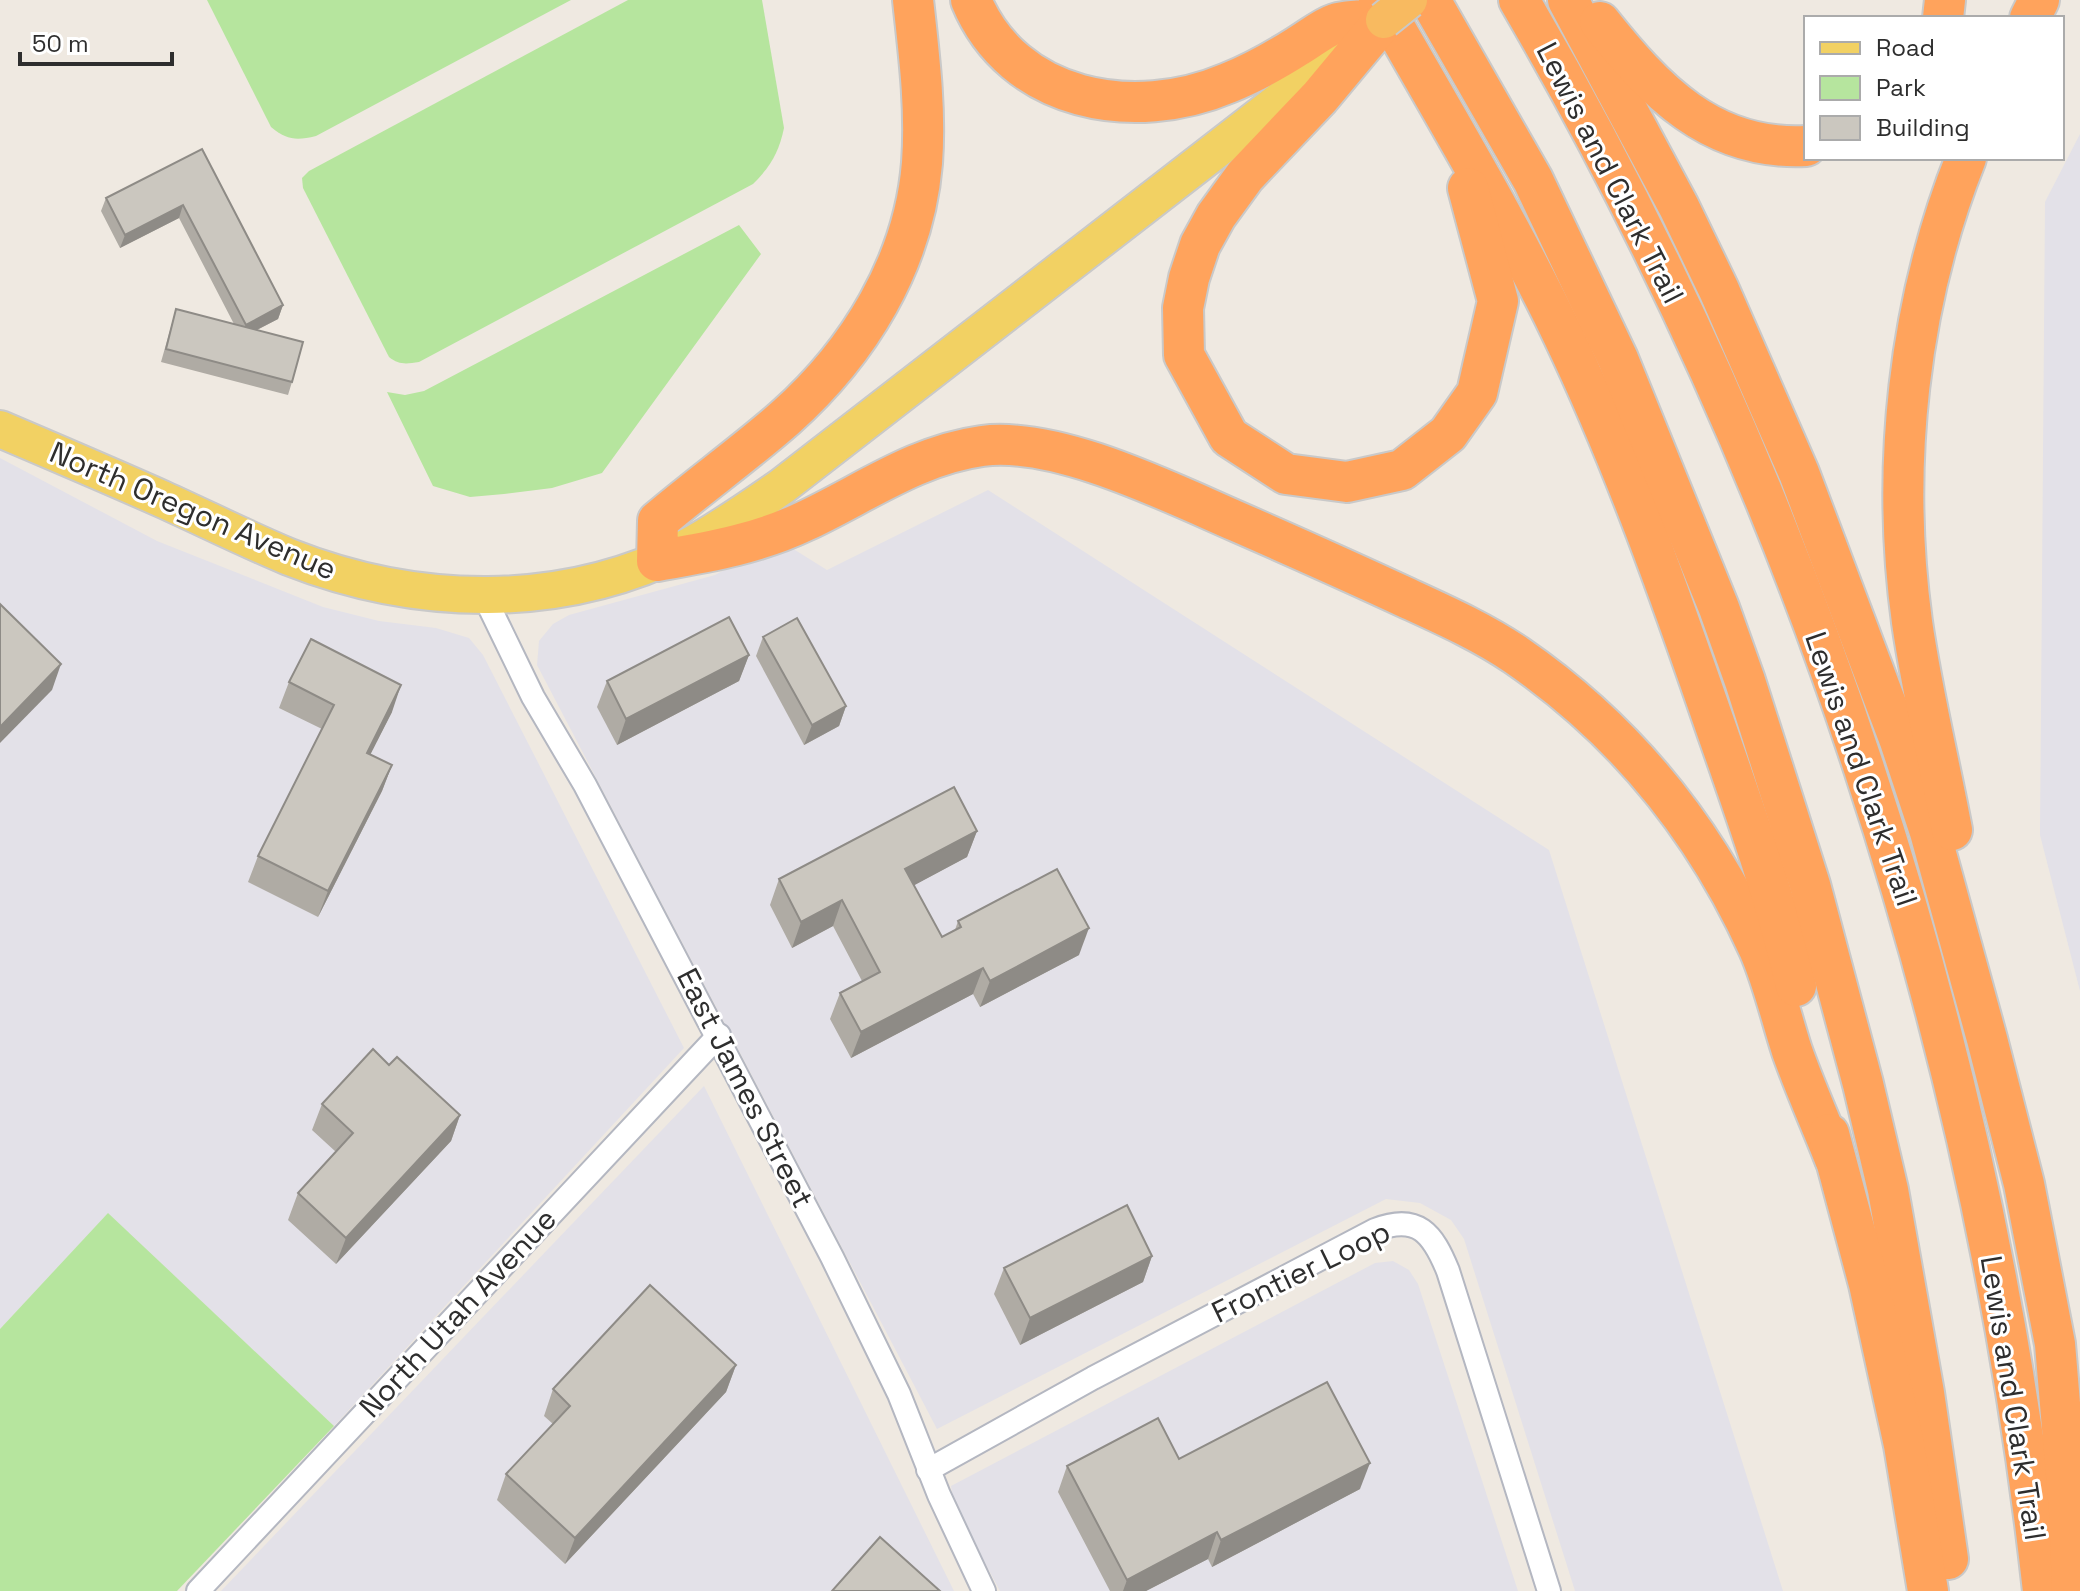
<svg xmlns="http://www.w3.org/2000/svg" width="2080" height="1591" font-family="'Space Grotesk',sans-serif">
<rect width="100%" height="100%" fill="#efe9e1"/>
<!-- industrial -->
<g fill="#e3e1e8">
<polygon points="2080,134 2080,991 2040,835 2045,202"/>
<polygon points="0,458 157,541 323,607 379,621 436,628 469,638 483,655 684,1048 334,1426 108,1214 0,1329"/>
<polygon points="988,490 1549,850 1783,1591 1575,1591 1464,1239 1451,1220 1420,1203 1386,1199 937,1429 537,665 539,641 553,624 569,615 715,575 779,540 827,570"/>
<polygon points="704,1086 954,1591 221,1591"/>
<polygon points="1393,1261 1409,1270 1418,1284 1518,1591 1000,1591 954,1505 951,1486 1375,1263"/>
</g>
<!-- green -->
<g fill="#b6e59e">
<path d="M207 0H571L316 136C296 141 287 140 271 127Z"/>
<path d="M628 0H762L784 128C779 152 771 166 753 184L419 362C406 364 399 365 389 357L303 188 302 178 309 171Z"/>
<polygon points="739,225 761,254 602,473 552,488 504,494 470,497 433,486 387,392 405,395 424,391"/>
<polygon points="108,1213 334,1426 177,1591 0,1591 0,1329"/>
</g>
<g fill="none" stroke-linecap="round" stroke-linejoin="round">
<!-- minor casing -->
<g stroke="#b4b7c1" stroke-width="26">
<g id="minor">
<polyline points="484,596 533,697 585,785 832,1257 899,1394 939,1495 984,1591"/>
<path d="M928 1470 1093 1378 1375 1230C1418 1213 1433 1234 1448 1271L1549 1591"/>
<polyline points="198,1591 719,1035"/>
</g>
</g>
<!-- primary casing -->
<g stroke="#c9c9c9" stroke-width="40">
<path id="primary" d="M0 429C54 452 108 475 162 499 204 518 246 539 289 557 416 607 560 611 684 549 718 531 749 509 781 487L1348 48"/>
</g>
<!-- motorway casing -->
<g stroke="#c9c9c9" stroke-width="44">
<g id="motorway">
<path d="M913 0C919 54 926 109 922 163 914 263 859 352 785 418 744 454 699 486 658 521L657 561C708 552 757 544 805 521 863 494 916 455 982 446 1057 436 1169 492 1238 522 1295 547 1351 572 1407 598 1444 615 1482 632 1516 655 1625 730 1705 829 1759 949 1773 981 1781 1017 1792 1051 1805 1088 1821 1123 1835 1159"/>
<path d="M971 0C1013 102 1134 123 1228 83 1253 73 1276 60 1298 46 1310 39 1323 28 1335 24 1350 19 1369 21 1384 20"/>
<path d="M1379 0C1442 111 1508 220 1563 335 1624 463 1671 597 1717 731 1746 814 1776 899 1796 986"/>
<polyline points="1430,0 1533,180 1618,359 1719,608 1745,681 1810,885 1863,1084 1888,1190 1924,1393 1948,1559"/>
<path d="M1519 0C1801 483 1982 1035 2043 1591"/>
<polyline points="1568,0 1679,207 1719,290 1799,473 1900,741 1930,832 1987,1039 2024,1184 2055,1344 2069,1511 2072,1591"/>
<polyline points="1943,18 1945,0"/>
<polyline points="2030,18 2039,0"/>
<polyline points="1384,20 1320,97 1245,176 1216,216 1200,245 1189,278 1183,308 1184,355 1229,437 1286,474 1347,482 1402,470 1448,434 1477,393 1498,301 1468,188"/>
<path d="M1600 22C1654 90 1711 151 1806 146"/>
<path d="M1952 830C1939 761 1922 692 1912 622 1891 468 1908 303 1966 158"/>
<polyline points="1829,1134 1869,1284 1904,1445 1928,1591"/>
</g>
</g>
<!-- minor -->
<use href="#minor" stroke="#fff" stroke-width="22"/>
<!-- primary -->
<use href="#primary" stroke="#f2d163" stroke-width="36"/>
<!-- motorway -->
<use href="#motorway" stroke="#ffa35c" stroke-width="40"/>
<!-- trunk-bridge casing -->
<g stroke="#c9c9c9" stroke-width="40" stroke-linecap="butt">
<polyline id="trunk-bridge" points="1384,20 1409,0"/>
</g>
<!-- trunk-bridge -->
<use href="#trunk-bridge" stroke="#f8ba60" stroke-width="36"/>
</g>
<!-- wall -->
<g fill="#afaba4">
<polygon points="202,149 283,305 278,319 257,330 292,382 288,395 161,362 176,309 234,324 179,218 120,248 101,211 106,198"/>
<polygon points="763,637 846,706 839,726 804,745 756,656"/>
<polygon points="749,655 739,681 617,745 597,707 607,681"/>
<polygon points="289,682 392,712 370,754 392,765 382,791 318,917 248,882 258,856 322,729 279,708"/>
<polygon points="977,831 967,857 914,885 942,937 955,930 958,921 1079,955 980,1007 973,994 851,1058 830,1019 840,993 862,981 833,926 792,948 770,905 779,879"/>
<polygon points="389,1065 460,1115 451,1141 336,1264 288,1220 298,1193 336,1152 312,1130 322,1104"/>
<polygon points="1152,1256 1143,1282 1020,1345 994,1294 1004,1268"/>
<polygon points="736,1365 726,1392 565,1564 497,1500 506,1474 553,1424 544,1416 553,1389"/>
<polygon points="1179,1459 1360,1489 1212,1567 1208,1559 1146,1591 1110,1591 1058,1492 1067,1466"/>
</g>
<!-- shaded-wall -->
<g fill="#8e8b86">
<polygon points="183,205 179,218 120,248 125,235"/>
<polygon points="283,305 278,319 241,338 246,325"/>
<polygon points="749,655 739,681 617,745 626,719"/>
<polygon points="61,664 52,690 0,743 0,727"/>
<polygon points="401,685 392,712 358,779 367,753"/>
<polygon points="846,706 839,726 804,745 812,725"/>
<polygon points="392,765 382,791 318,917 328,891"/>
<polygon points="977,831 967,857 896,895 905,869"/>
<polygon points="842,900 833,926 792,948 801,922"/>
<polygon points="1089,928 1079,955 980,1007 990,981"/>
<polygon points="983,968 973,994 851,1058 861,1032"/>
<polygon points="460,1115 451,1141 336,1264 346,1238"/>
<polygon points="1152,1256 1143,1282 1020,1345 1030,1318"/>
<polygon points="736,1365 726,1392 565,1564 575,1538"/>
<polygon points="1370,1463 1360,1489 1212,1567 1221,1540"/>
<polygon points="1217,1532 1208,1559 1146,1591 1123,1591 1127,1580"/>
</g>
<!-- building -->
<g fill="#cbc7bf" stroke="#8e8b86" stroke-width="2">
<polygon points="202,149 283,305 246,325 183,205 125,235 106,198"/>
<polygon points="176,309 303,342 292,382 166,349"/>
<polygon points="0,604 61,664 0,727"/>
<polygon points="729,617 749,655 626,719 607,681"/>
<polygon points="797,618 846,706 812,725 763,637"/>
<polygon points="311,639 401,685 367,753 392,765 328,891 258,856 334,705 289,682"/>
<polygon points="954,787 977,831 905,869 942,937 961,927 958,921 1057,869 1089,928 990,981 983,968 861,1032 840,993 880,972 842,900 801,922 779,879"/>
<polygon points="373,1049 389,1065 397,1057 460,1115 346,1238 298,1193 353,1133 322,1104"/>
<polygon points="1127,1205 1152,1256 1030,1318 1004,1268"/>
<polygon points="650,1285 736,1365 575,1538 506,1474 570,1406 553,1389"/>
<polygon points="1327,1382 1370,1463 1221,1540 1217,1532 1127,1580 1067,1466 1158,1418 1179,1459"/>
<polygon points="880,1537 940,1591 832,1591"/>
</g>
<g text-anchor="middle" stroke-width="6" stroke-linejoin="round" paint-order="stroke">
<!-- street labels -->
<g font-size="30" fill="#2e2e2e" stroke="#fff">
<text transform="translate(1610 173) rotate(63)" y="10">Lewis and Clark Trail</text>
<text transform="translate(193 511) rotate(23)" y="10">North Oregon Avenue</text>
<text transform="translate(1861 769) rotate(71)" y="10">Lewis and Clark Trail</text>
<text transform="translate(745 1088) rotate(63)" y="10">East James Street</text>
<text transform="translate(1301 1272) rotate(-26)" y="10">Frontier Loop</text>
<text transform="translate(458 1313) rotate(-47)" y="10">North Utah Avenue</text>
<text transform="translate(2013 1398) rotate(81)" y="10">Lewis and Clark Trail</text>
</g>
</g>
<!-- legend -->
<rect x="1804" y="16" width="260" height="144" fill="#ffffff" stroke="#ababab" stroke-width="2"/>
<rect x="1820" y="42" width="40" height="12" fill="#f2d163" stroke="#ababab" stroke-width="2"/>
<text x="1876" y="56" font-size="24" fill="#2e2e2e">Road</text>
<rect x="1820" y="76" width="40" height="24" fill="#b6e59e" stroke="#ababab" stroke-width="2"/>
<text x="1876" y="96" font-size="24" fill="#2e2e2e">Park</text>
<rect x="1820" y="116" width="40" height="24" fill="#cbc7bf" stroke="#ababab" stroke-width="2"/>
<text x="1876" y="136" font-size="24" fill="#2e2e2e">Building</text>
<!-- scale -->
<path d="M20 52v12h152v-12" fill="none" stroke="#2e2e2e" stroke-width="4"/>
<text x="32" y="52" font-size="24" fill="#2e2e2e" stroke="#ffffff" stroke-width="6" paint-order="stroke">50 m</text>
</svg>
